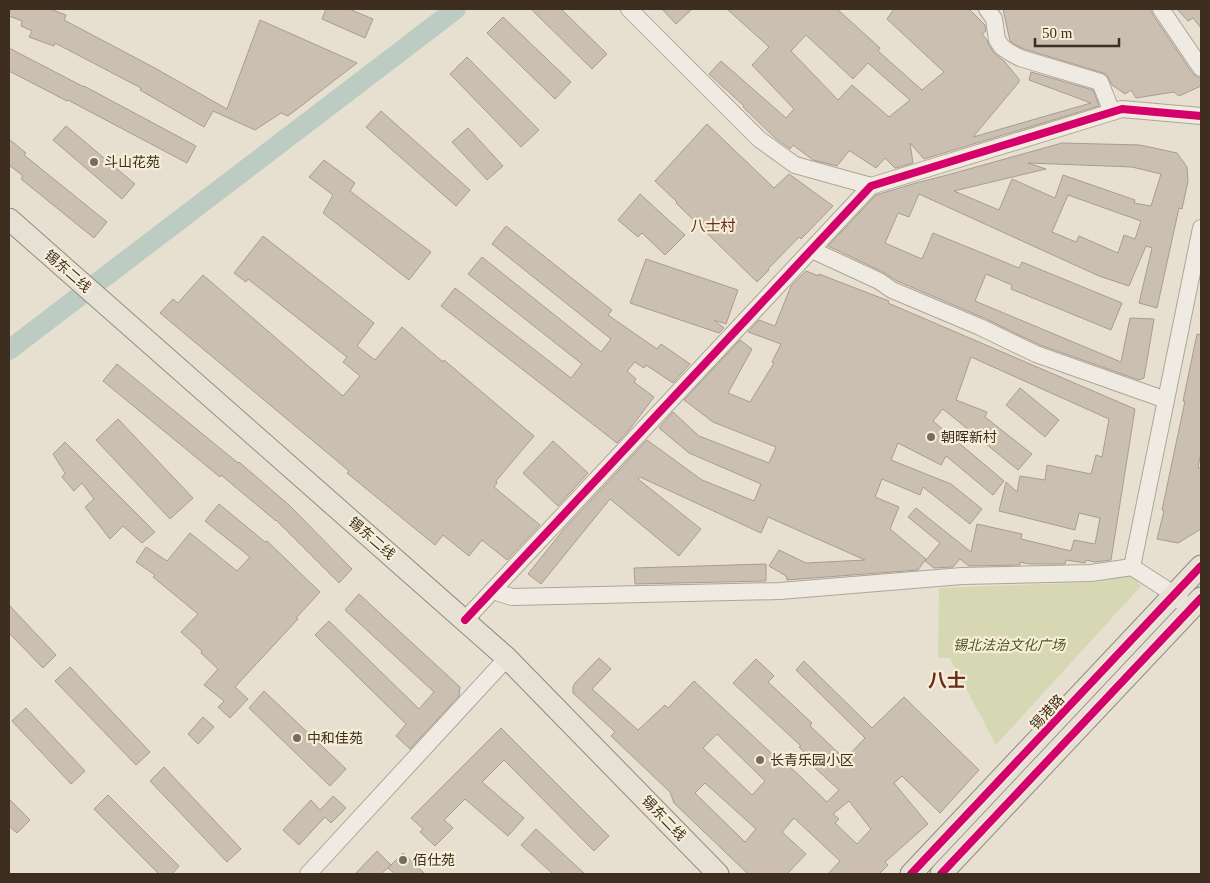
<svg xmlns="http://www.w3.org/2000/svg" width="1210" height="883" font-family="'Times New Roman','Noto Sans SC',serif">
<rect width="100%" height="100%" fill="#e7e0d1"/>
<!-- green -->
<polygon fill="#d6d7b3" points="1132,575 1141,586 996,745 950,658 938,658 939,588 1095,582"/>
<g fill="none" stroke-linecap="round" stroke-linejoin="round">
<!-- river -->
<polyline stroke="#bcccc2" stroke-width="20" points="9,350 456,9"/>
</g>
<!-- building -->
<g fill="#cbbfb2" stroke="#a89c90" fill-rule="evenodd">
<polygon points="9,9 50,9 66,15 64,20 153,67 227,109 260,20 357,63 288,116 281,113 255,130 213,111 204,127 140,90 141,88 55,43 54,46 29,37 32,31 21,26 22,21 9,16"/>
<polygon points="326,9 349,9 373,19 365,38 322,19"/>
<polygon points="531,9 561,9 607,54 592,69"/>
<polygon points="662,9 692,9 676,24"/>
<path d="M727 9H837L880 48 878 51 922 90 944 72 887 19 894 9H969L985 25 986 31 982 34 987 40 989 45 994 53 1004 61 1019 79V82L973 137 1091 103 1029 80 1031 72 1093 90 1099 106 924 159 910 143 913 163 896 168H895L885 158 876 168 850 151H849L837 166 813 160 793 145 790 149 775 138 743 107 744 106 709 74 721 61 786 118 794 109 752 65 769 47ZM806 35 853 79 868 63 910 100 889 117 852 85 838 100 791 51Z"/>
<polygon points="1003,9 1150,9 1153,15 1193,74 1201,79 1201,86 1179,96 1174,92 1136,98 1131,90 1125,94 1112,85 1107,75 1103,73 1024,49 1014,44 1010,41"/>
<polygon points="1177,9 1201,9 1201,28 1193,18 1188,21"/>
<polygon points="503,17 571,82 555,99 487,33"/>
<polygon points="9,48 84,87 84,86 196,146 187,163 68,100 67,101 9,71"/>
<polygon points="467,57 539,130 521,147 450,74"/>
<polygon points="381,111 470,190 456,206 366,127"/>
<polygon points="707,124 774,188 789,174 833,206 801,239 799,237 768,269 769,270 757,282 676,203 677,202 655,181"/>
<polygon points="66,126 135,184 122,199 53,140"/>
<polygon points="468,128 503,166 487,180 452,142"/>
<polygon points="9,139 26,153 24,155 107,222 94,238 21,179 23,176 9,165"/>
<path d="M1062 143 1140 145 1177 153 1187 167 1188 181 1182 209 1179 208 1157 308 1139 303 1152 248 1146 246 1129 286 1099 276 919 194 909 217 898 213 885 243 922 259 933 233 1019 268 1022 262 1122 303 1111 330 1011 289 1012 285 986 274 975 301 1121 362 1130 318 1154 319 1144 378 1139 380 1040 345 984 318 897 281 883 272 828 246 876 195 916 183 951 174ZM1028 163 1132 167 1161 174 1151 206 1134 203 1135 200 1063 175 1055 198 1012 179 999 210 954 191 1046 169ZM1068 195 1141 221 1135 239 1124 235 1118 253 1079 236 1076 242 1052 232Z"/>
<polygon points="324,160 355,183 350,191 431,252 409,280 323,213 333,195 309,177"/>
<polygon points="640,194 685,235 665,255 642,233 638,237 618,220"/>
<polygon points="506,226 612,310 608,315 657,349 661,344 690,364 673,383 646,365 644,368 635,362 627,371 636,379 634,382 654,397 629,430 617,443 441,306 455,288 571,378 582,364 468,274 482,257 601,352 611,339 492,244"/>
<polygon points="263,236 374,323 357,346 375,360 402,327 443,362 444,360 534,436 496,481 497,483 494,487 540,525 507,560 482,540 469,556 443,535 435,545 347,473 349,471 160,313 173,299 178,303 203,275 343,396 360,376 343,362 347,357 248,279 246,282 234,273"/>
<polygon points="646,259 738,290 726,324 714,320 724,328 719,333 630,303"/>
<polygon points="806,271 819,276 819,274 889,301 888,303 1135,409 1111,560 1095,562 1086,560 1085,563 1066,560 1065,564 1030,564 1020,562 1020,565 969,566 960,559 953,567 934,568 925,561 940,543 908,517 916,508 971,552 977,524 1022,534 1021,539 1071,551 1074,540 1095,544 1100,518 1079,513 1075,530 999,511 1006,482 1017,492 1020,476 1045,480 1047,465 1091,474 1096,455 1102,457 1109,419 971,357 956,400 987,412 985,417 1032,454 1018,470 943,409 933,421 1004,481 993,495 946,456 941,465 898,443 891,460 951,484 982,509 970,524 923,487 920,495 882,479 875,497 899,507 890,529 926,559 918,570 787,580 786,576 769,566 779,550 806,563 865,560 768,517 761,533 640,477 638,479 701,529 679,556 610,499 541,584 528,574 564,529 647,440 702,480 754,501 761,484 689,453 659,428 673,412 699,436 769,463 776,447 713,422 684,400 740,340 752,349 728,393 750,402 774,363 772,362 781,344 748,332 759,320 775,326 791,286"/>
<polygon points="1197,334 1201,335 1201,452 1198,468 1201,468 1201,529 1178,543 1157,539 1164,511 1162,510 1185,401 1183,401"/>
<polygon points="117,364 238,463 239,462 289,505 352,569 339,583 276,520 276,521 221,475 220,477 103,381"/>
<polygon points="1020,388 1059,420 1045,437 1006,405"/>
<polygon points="118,419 193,498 170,519 96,440"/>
<polygon points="553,441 588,473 558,506 523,473"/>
<polygon points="65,442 155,532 142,543 123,526 110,539 85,507 94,499 82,483 74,491 62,477 65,473 53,454"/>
<polygon points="219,504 265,542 267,541 320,592 296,618 298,619 235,687 248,699 230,718 218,707 224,701 204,685 218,669 201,653 202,651 181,632 198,614 153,577 155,575 136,562 146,547 167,561 190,533 237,571 250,557 205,521"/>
<polygon points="766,564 766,581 635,584 634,568"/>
<polygon points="359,594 460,687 459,696 410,749 396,736 406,724 315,635 329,621 419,709 434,692 345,610"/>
<polygon points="9,605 56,655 43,668 9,633"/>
<path d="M599 658 611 669 592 689 638 730 665 705 668 708 694 681 783 764 785 762 827 802 839 790 815 768 817 765 799 747 801 746 733 683 756 659 774 676 768 682 812 723 810 726 845 759 865 738 796 670 804 661 872 728 904 697 979 770 940 813 902 776 894 783 928 824 885 862 888 865 879 874H828L840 861 794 818 782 832 806 854 787 874H748L674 803 670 792 611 736 615 732 573 693V687L575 683ZM717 734 765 781 752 795 703 748ZM705 783 756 829 745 842 695 793ZM849 801 871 829 857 844 835 823 839 819 833 814Z"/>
<polygon points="70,667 150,752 136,765 55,681"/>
<polygon points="264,691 346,769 330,786 249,708"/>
<polygon points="26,708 85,771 71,784 12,721"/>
<polygon points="203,717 214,727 198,744 188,734"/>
<polygon points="501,728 609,836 594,851 504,760 482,782 524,818 508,836 465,799 444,820 453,828 435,846 420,832 423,829 411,818"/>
<polygon points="164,767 241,849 227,862 150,781"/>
<polygon points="108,795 179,866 172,874 159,874 94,809"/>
<polygon points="333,796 346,808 331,823 325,817 299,845 283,830 311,800 320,810"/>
<polygon points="9,799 30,820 17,833 9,826"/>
<polygon points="536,829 585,874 553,874 521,845"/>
<polygon points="377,851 391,865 381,874 355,874"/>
<polygon points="403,853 425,874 395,874 388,868"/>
</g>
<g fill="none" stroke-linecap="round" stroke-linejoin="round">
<!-- minor casing -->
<g stroke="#ada599" stroke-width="18">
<g id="minor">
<polyline points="629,9 759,139 795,165 871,186"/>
<polyline points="987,9 994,19 997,40 1002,47 1009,52 1020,58 1100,82 1112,112"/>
<polyline points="1161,9 1201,68"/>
<polyline points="812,250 879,281 892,290 980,327 1036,354 1166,400"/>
<polyline points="493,591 512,597 780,591 962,576 1091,573 1132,567"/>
<polyline points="1190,610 1175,595 1132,567 1201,228"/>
<polyline points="465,620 871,186 1122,109 1201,116"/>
<polyline points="308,874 507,658"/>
</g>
</g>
<!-- major casing -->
<g stroke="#928b80" stroke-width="23">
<g id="major">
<polyline points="9,219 507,658 718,874"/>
<polyline points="911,874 1201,566"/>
<polyline points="941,874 1201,598"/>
</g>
</g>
<!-- minor -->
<use href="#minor" stroke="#efebe3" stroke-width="16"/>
<!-- major -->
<use href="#major" stroke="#e6e1d4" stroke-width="21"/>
<!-- cycleway casing -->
<g stroke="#f7eed8" stroke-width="11">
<g id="cycleway">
<polyline points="465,620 871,186 1122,109 1201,116"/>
<polyline points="911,874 1201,566"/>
<polyline points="941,874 1201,598"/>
</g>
</g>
<!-- cycleway -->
<use href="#cycleway" stroke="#d6006c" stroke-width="8"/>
</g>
<!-- markers -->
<g fill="#786c5e" stroke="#f7eed8" stroke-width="2">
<circle cx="94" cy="162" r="5"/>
<circle cx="931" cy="437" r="5"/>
<circle cx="297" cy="738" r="5"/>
<circle cx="760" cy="760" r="5"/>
<circle cx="403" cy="860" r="5"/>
</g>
<g text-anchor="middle" stroke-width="4.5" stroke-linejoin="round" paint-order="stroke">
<!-- poi labels -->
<g font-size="14" fill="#3d2e20" stroke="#f7eed8" text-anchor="start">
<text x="104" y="167">斗山花苑</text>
<text x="941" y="442">朝晖新村</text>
<text x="307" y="743">中和佳苑</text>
<text x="770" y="765">长青乐园小区</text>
<text x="413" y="865">佰仕苑</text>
</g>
<!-- street labels -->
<g font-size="14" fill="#3d2e20" stroke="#f7eed8">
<text transform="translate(68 271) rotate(41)" y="5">锡东二线</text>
<text transform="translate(372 538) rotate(41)" y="5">锡东二线</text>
<text transform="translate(1047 712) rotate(-47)" y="5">锡港路</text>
<text transform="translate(664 818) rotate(46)" y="5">锡东二线</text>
</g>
<!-- park labels -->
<g font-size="14" font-style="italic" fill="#4d5a26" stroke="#f7eed8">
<text x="1009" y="650">锡北法治文化广场</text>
</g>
<!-- neighbourhood labels -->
<g font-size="15" fill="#6b2e1e" stroke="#f7eed8">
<text x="713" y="231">八士村</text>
</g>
<!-- district labels -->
<g font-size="19" font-weight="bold" fill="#6b2e1e" stroke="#f7eed8">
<text x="947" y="687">八士</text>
</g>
</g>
<!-- border -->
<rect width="1210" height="883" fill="none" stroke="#3d2e20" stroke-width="20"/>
<!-- scale -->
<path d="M1035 38v8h84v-8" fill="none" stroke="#3d2e20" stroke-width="2.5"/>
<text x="1042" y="38" font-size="15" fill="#3d2e20" stroke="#f7eed8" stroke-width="4" paint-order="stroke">50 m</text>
</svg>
